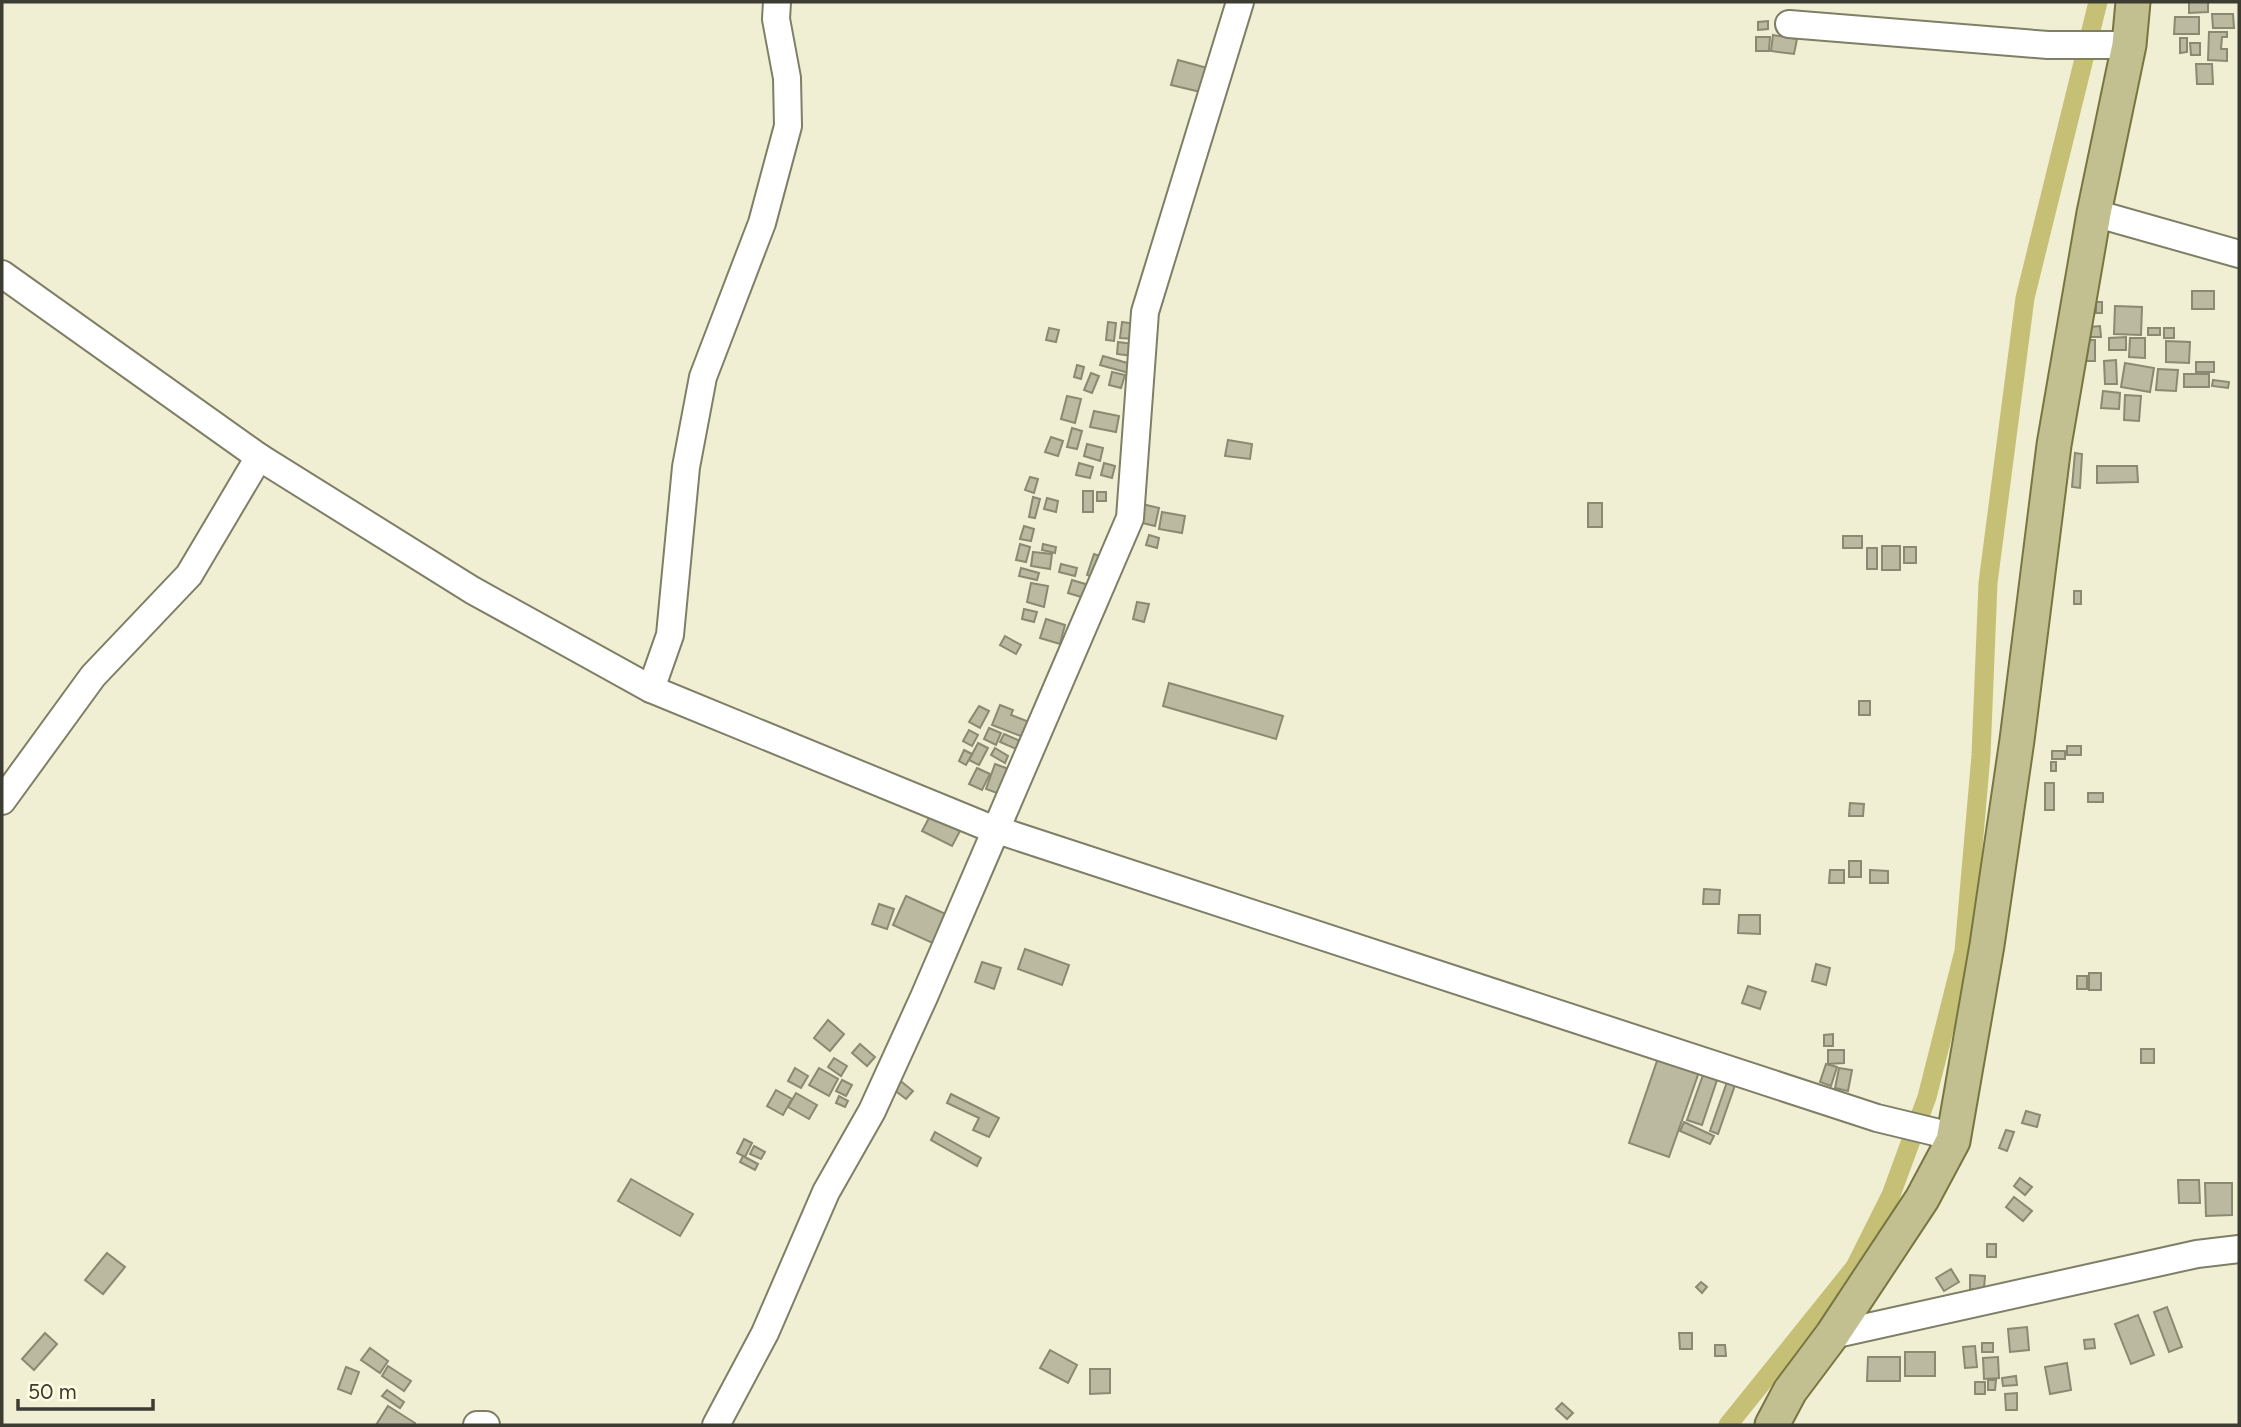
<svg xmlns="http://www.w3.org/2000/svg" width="2241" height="1427" font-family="Figtree,sans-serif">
<rect width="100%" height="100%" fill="#f0efd4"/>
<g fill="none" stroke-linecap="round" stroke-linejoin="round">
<!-- canal -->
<polyline stroke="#c6c076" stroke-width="19" points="1728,1425 1855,1267 1891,1195 1927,1097 1964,951 1981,755 1988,583 2025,298 2098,2"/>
</g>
<!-- building -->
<g fill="#bbbaa0" stroke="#8a8971" stroke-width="2">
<polygon points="2189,2 2208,2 2208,12 2189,13"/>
<polygon points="2212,14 2233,14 2234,28 2213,28"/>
<polygon points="2175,17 2199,17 2199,34 2174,34"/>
<polygon points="1768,21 1768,29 1758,30 1758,22"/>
<polygon points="2209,32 2227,32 2227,37 2222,37 2221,49 2227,49 2227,61 2208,60"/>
<polygon points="1773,35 1797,39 1794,54 1771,51"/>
<polygon points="1756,37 1770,37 1769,51 1756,51"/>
<polygon points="2180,38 2187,38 2187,52 2180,53"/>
<polygon points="2190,43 2200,43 2200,55 2191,55"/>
<polygon points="1178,60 1211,69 1205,93 1171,85"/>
<polygon points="2196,64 2212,64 2213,84 2197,84"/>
<rect x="2192" y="291" width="22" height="18"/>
<rect x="2096" y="302" width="6" height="11"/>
<polygon points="2115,306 2142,307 2141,335 2114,334"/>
<polygon points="1108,322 1116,323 1114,341 1106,340"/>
<polygon points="1122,322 1137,324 1136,339 1120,338"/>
<polygon points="2100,326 2101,337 2090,337 2090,327"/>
<polygon points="1049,328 1059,330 1056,342 1046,340"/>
<rect x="2148" y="328" width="12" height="7"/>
<rect x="2164" y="328" width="10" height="10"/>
<polygon points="2126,337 2126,350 2109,350 2109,338"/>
<polygon points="2130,338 2145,338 2145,358 2129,357"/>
<rect x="2084" y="340" width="11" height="21"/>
<polygon points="2166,341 2190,342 2189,363 2166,362"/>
<polygon points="1118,342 1141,345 1139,357 1117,354"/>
<polygon points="1103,356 1131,364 1129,373 1100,365"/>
<polygon points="2116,360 2117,384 2105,384 2104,361"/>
<rect x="2196" y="362" width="18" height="10"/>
<polygon points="2125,363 2154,368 2150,392 2121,387"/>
<polygon points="1077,365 1084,367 1081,379 1074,377"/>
<polygon points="2158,369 2178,370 2176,391 2156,390"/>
<polygon points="1112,372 1125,375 1121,388 1109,385"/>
<polygon points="1091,373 1099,376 1092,393 1084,390"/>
<rect x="2184" y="374" width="25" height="13"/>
<polygon points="2213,380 2229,382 2228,388 2212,386"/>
<polygon points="2103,391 2120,393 2119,409 2101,408"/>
<polygon points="2125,395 2141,396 2139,421 2124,420"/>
<polygon points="1067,396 1081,399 1075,423 1061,419"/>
<polygon points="1094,411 1119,416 1116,432 1090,427"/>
<polygon points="1072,428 1082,431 1077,449 1067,447"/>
<polygon points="1051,437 1063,441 1058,456 1045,452"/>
<polygon points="1228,440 1252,444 1250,459 1225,456"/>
<polygon points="1087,444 1103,448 1100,461 1084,456"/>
<polygon points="2075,453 2082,454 2080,488 2072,487"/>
<polygon points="1079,463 1093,467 1090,478 1076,475"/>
<polygon points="1104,463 1115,466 1112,478 1101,475"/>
<polygon points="2097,466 2137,466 2138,482 2097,483"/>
<polygon points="1030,477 1038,479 1034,493 1025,490"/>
<rect x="1083" y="491" width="10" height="21"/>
<rect x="1097" y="492" width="9" height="9"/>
<polygon points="1033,497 1040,499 1035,518 1029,517"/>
<polygon points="1047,498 1058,501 1056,512 1044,509"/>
<rect x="1588" y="503" width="14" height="24"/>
<polygon points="1142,504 1159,508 1155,526 1138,522"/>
<polygon points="1162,512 1185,516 1182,533 1159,529"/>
<polygon points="1024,526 1034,529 1031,541 1020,539"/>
<polygon points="1149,535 1159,538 1157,548 1146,545"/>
<rect x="1843" y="536" width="19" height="12"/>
<polygon points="1020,544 1030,547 1026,562 1016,560"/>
<polygon points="1043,544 1056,547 1055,553 1042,550"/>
<rect x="1882" y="546" width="18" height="24"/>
<rect x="1904" y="547" width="12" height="16"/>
<rect x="1867" y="548" width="10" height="21"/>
<polygon points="1033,552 1052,554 1050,569 1031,566"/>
<polygon points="1094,554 1108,559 1101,580 1087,575"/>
<polygon points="1061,564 1077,568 1075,576 1059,572"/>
<polygon points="1021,568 1039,573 1037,580 1019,576"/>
<polygon points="1072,580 1092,586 1088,599 1068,593"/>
<polygon points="1031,583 1048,586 1044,607 1027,602"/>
<rect x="2074" y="591" width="7" height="13"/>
<polygon points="1137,602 1149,604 1144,622 1133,619"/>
<polygon points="1024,609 1037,612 1034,622 1022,619"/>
<polygon points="1046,619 1065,625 1060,644 1040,638"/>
<polygon points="1005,636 1021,645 1016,654 1000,645"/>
<polygon points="1169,683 1283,716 1276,739 1163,706"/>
<rect x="1859" y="701" width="11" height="14"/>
<polygon points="1000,705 1013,710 1011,715 1037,725 1031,740 992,725"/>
<polygon points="979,706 989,711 980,728 969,722"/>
<polygon points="989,728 1001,733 996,745 984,739"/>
<polygon points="969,730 978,735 972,746 963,741"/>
<polygon points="1004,734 1032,746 1028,754 1000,742"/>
<polygon points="978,743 988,748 979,765 969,760"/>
<rect x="2067" y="746" width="14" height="9"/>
<polygon points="995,748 1008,756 1005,763 991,755"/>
<polygon points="964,750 972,754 966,765 959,761"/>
<rect x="2052" y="751" width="13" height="8"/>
<rect x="2051" y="762" width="5" height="9"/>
<polygon points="995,764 1017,772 1008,797 986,789"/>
<polygon points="977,768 990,774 982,790 969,784"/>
<rect x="2045" y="783" width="9" height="27"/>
<rect x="2088" y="793" width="15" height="9"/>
<polygon points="1850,803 1864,804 1863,816 1849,816"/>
<polygon points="930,816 960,831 952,846 922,831"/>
<rect x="1849" y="861" width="12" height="16"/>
<polygon points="1830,870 1844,870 1844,883 1829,883"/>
<polygon points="1870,870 1888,871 1888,883 1870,883"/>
<polygon points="1704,889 1720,890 1719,904 1703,904"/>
<polygon points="906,896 950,916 937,945 893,925"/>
<polygon points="879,904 894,909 887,929 872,924"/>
<polygon points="1739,915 1760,915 1760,934 1738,933"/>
<polygon points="1025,949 1069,965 1062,985 1018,969"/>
<polygon points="982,962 1001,968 994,989 975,982"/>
<polygon points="1816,964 1830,968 1826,985 1812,981"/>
<rect x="2089" y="973" width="12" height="17"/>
<rect x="2077" y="976" width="10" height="13"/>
<polygon points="1748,986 1766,992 1760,1009 1742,1003"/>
<polygon points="828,1020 844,1034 830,1051 814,1038"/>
<polygon points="1833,1034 1833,1046 1824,1046 1824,1035"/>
<polygon points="860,1044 875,1057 867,1066 852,1053"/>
<rect x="2141" y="1049" width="13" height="14"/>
<polygon points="1828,1050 1844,1050 1844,1063 1828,1064"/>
<polygon points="834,1058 847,1066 841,1076 828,1067"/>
<polygon points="1658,1058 1699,1072 1669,1157 1629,1143"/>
<polygon points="1826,1064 1837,1067 1831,1086 1820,1082"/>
<polygon points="795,1068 808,1076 801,1088 788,1081"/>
<polygon points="819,1068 838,1079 829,1096 809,1085"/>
<polygon points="1839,1068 1852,1070 1848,1091 1835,1088"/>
<polygon points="892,1074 913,1091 906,1099 885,1083"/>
<polygon points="1703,1075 1717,1080 1702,1125 1687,1120"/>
<polygon points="842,1080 852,1085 846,1096 836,1091"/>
<polygon points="1727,1082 1735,1085 1718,1134 1710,1131"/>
<polygon points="776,1090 792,1099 783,1115 767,1106"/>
<polygon points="796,1093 817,1105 809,1119 788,1107"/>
<polygon points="951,1094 999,1118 989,1137 973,1130 979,1118 947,1103"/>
<polygon points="839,1096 848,1101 845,1107 836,1103"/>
<polygon points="2026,1111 2040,1115 2037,1127 2022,1123"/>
<polygon points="1684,1122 1714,1136 1710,1144 1680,1131"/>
<polygon points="2006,1130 2014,1132 2007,1151 1999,1148"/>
<polygon points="935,1132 981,1158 977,1166 931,1140"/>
<polygon points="744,1139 752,1143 745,1157 737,1153"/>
<polygon points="754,1146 765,1152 761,1159 750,1154"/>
<polygon points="743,1156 758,1164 755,1170 740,1162"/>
<polygon points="2020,1178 2032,1187 2025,1195 2014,1186"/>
<polygon points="631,1179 693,1214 680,1236 618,1201"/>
<polygon points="2178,1180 2199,1180 2200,1203 2179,1203"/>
<polygon points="2205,1183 2232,1183 2232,1215 2206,1216"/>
<polygon points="2014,1197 2032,1211 2023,1221 2006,1207"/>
<rect x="1987" y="1244" width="9" height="13"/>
<polygon points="107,1253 125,1267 103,1294 85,1280"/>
<polygon points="1951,1269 1959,1282 1944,1291 1936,1278"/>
<polygon points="1970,1275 1985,1276 1984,1289 1970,1289"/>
<polygon points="1701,1282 1707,1287 1702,1293 1696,1287"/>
<polygon points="2167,1307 2182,1347 2169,1352 2154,1312"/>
<polygon points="2138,1315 2154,1355 2131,1364 2115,1324"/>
<polygon points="2027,1327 2029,1350 2010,1352 2008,1329"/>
<polygon points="45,1333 57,1344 34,1370 22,1359"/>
<polygon points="1679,1333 1692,1333 1692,1349 1680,1349"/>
<polygon points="2094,1339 2095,1348 2085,1349 2084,1340"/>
<rect x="1982" y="1343" width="11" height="9"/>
<polygon points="1715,1345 1725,1345 1726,1356 1715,1356"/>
<polygon points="1975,1346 1977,1367 1965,1368 1963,1347"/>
<polygon points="370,1348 388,1361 380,1373 361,1360"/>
<polygon points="1050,1350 1077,1365 1068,1383 1040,1368"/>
<rect x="1905" y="1352" width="30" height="24"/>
<polygon points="1868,1357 1900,1357 1900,1381 1867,1381"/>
<polygon points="1998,1357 1999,1378 1984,1379 1983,1358"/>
<polygon points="2067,1363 2071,1390 2050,1394 2045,1367"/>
<polygon points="388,1366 411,1381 404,1391 382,1376"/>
<polygon points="346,1367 359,1372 351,1394 338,1389"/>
<polygon points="1090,1369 1110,1369 1110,1393 1090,1394"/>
<polygon points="2016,1376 2017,1385 2003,1386 2002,1378"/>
<polygon points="1988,1380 1996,1380 1995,1390 1988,1390"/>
<rect x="1975" y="1382" width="10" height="12"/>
<polygon points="387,1390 404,1402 400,1408 382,1396"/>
<polygon points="2017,1393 2017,1410 2006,1410 2005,1394"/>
<polygon points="1562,1403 1573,1413 1567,1419 1556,1409"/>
<polygon points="388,1406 415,1423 414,1425 376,1425"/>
</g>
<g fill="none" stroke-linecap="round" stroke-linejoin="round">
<!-- minor casing -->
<g stroke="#7f7e66" stroke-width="30">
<g id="minor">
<polyline points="1789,24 2048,45 2129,45"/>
<polyline points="2094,213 2239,254"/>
<polyline points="2,274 259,457 472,590 651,689 985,826 1877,1118 1935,1132 1953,1141"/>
<polyline points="651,689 670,635 686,467 703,377 762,223 788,126 787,78 776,19 777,2"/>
<polyline points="2,801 93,676 189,575 259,457"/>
<polyline points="1832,1335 2197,1254 2239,1249"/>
<polyline points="477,1425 486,1425"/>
<polyline points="716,1425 765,1333 826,1192 872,1111 924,997 1130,518 1145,312 1240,2"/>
</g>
</g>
<!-- major casing -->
<g stroke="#797540" stroke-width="37">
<polyline id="major" points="1772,1425 1790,1391 1832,1335 1922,1199 1953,1141 1987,945 2017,740 2054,445 2094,213 2129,45 2133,2"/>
</g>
<!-- minor -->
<use href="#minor" stroke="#fff" stroke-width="26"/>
<!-- major -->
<use href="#major" stroke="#c2bf91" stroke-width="33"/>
</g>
<!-- border -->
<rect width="2241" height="1427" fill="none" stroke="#3d3c32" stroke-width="7"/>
<!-- scale -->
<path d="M18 1399v10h135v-10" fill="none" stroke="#3d3c32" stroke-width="3.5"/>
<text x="28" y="1399" font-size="21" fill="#3d3c32" stroke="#fefce1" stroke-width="5" paint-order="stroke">50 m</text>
</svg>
